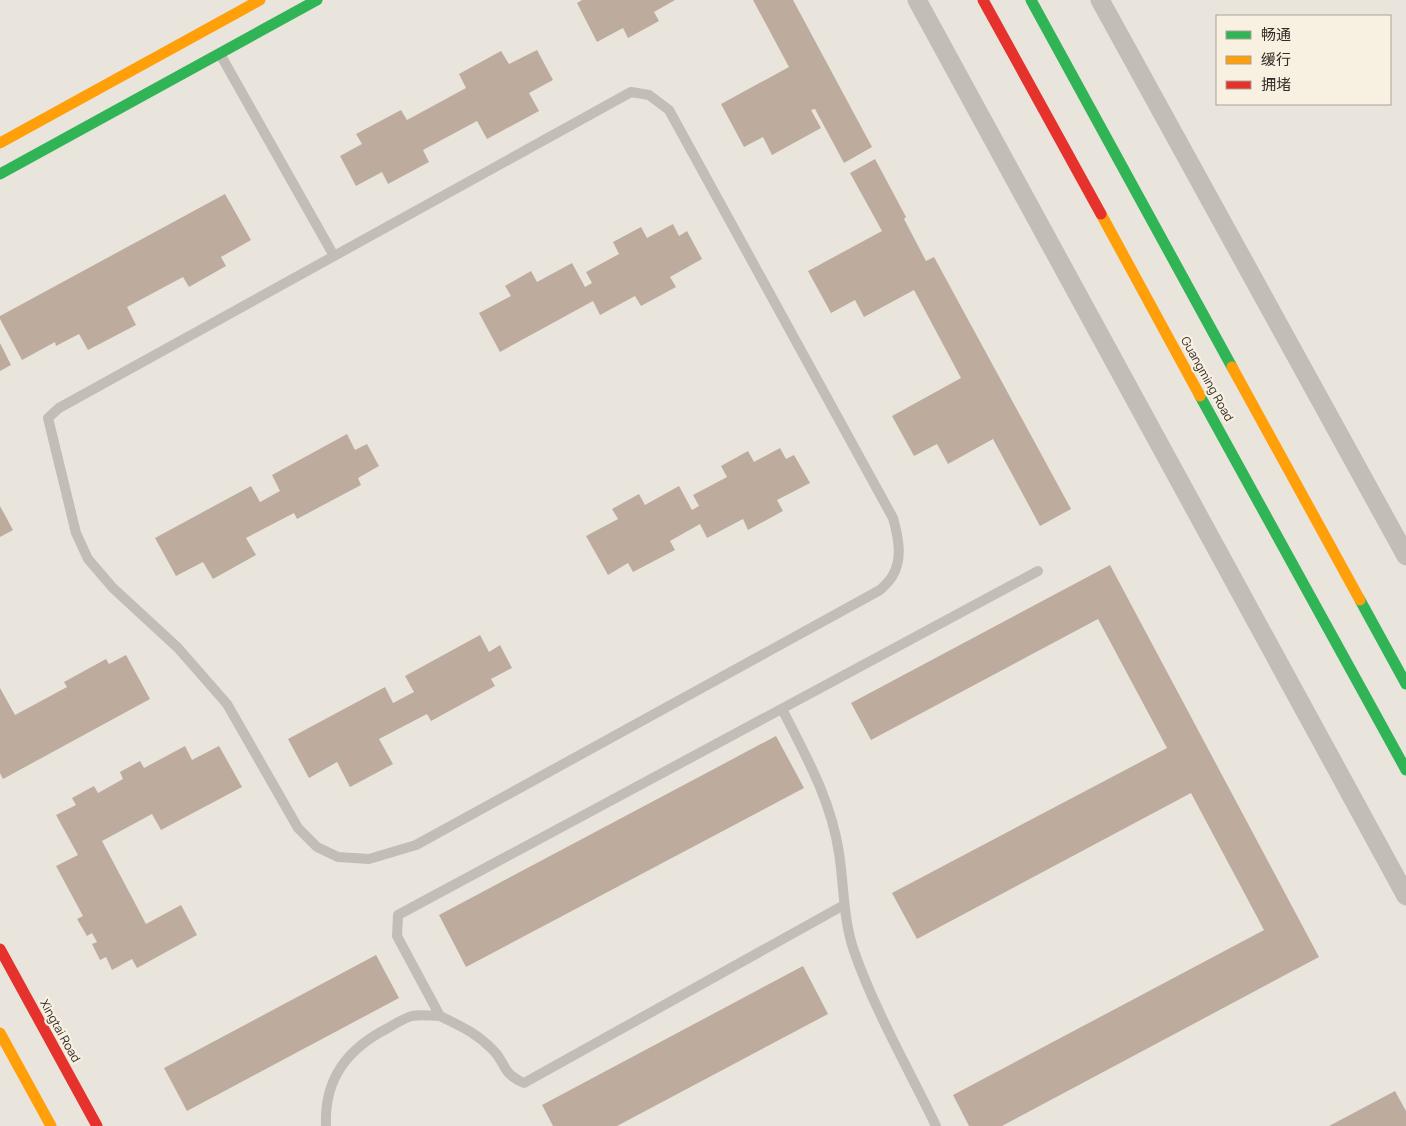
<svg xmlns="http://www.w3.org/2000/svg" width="1406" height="1126" font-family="Manrope,'Noto Sans SC',sans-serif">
<rect width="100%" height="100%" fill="#eae5dc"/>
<!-- building -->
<g fill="#bdac9e">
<polygon points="582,0 675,0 654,12 659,21 628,38 623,28 597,42 577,3"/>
<polygon points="753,0 793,0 872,147 844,163 815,109 811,110 821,128 772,155 763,137 744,147 721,104 789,67"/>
<polygon points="537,50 553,80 529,93 539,111 487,139 477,121 423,150 429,162 388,184 382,172 356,186 340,156 362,144 356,134 401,110 407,120 466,88 459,74 501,51 509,64"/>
<polygon points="875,159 906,217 904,219 926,261 934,257 1071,509 1040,526 993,439 948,464 937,444 914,456 892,416 961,378 914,290 864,317 855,300 831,313 808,271 882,231 850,173"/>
<polygon points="225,194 251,240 221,257 226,266 189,287 183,277 127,307 136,325 88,350 79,334 56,346 55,342 22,360 0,319 0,316"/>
<polygon points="673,224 679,236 687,231 702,259 670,277 676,287 641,306 635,296 600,315 593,301 500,352 479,313 511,296 505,286 531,271 537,282 572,263 585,287 592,283 586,272 619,254 613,242 641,227 647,238"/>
<polygon points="0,343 11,365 0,371"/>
<polygon points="347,434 355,450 367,444 379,466 358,478 361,485 297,519 294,513 246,538 256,555 213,579 203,562 176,576 155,538 251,486 260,502 280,491 272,475"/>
<polygon points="780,448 786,459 794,455 810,483 777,500 783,511 748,530 743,519 707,538 700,524 670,541 675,550 633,572 628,563 608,575 586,536 618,519 612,509 639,494 645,505 679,486 692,510 699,506 693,495 727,477 721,466 748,451 754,462"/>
<polygon points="0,506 13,530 0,537"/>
<polygon points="1110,565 1319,957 1002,1126 969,1126 953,1095 1264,930 1191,793 917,939 892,893 1167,748 1098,619 871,740 851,703"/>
<polygon points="480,635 489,652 500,645 512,668 491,679 495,686 431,721 427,714 379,739 393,764 350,787 337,762 309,778 288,739 385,687 393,703 414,692 405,676"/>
<polygon points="126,655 150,699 3,779 0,773 0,688 15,715 67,687 64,682 106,659 109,664"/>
<polygon points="776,736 804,788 466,967 439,915"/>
<polygon points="185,746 192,760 219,746 242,787 161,830 152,814 102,841 146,924 181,905 197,935 137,968 132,959 112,970 106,957 100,960 92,944 97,942 92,933 87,936 77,919 83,916 56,866 78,855 56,815 76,805 72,798 94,786 98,793 123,779 120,772 140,761 144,768"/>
<polygon points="376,955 399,998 187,1111 164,1068"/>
<polygon points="803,966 828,1014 617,1126 553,1126 542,1105"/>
<polygon points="1395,1091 1406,1111 1406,1126 1329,1126"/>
</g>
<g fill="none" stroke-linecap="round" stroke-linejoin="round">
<!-- lane -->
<g stroke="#c2bdb6" stroke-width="10">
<polyline points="220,54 334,256"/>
<path d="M631 92 649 95 669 110 893 518C898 536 903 558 893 575 890 581 884 586 880 590L416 845 369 859 338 857 317 847 298 828 227 704 178 648 113 588 88 559 76 533 48 418 59 408Z"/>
<path d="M782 709C806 756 831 800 839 853 844 885 843 919 854 951 875 1011 908 1068 936 1126"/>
<path d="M440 1016C462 1027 475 1032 493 1050 507 1064 501 1073 524 1083L844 905"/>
<path d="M326 1126C324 1079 347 1049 388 1028 395 1024 404 1018 412 1016 421 1014 431 1016 440 1016L397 936 398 915 1038 571"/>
</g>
<!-- street -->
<g stroke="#c2bdb6" stroke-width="19">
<polyline points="917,0 1406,896"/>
<polyline points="1100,0 1406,556"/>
</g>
<!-- fast -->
<g stroke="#30b455" stroke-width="11">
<polyline points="1031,0 1232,367"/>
<polyline points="0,174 317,0"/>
<polyline points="1200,396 1406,770"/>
<polyline points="1360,600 1406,684"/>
</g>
<!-- slow -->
<g stroke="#ff9f0a" stroke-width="11">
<polyline points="0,143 260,0"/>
<polyline points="1101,214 1200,396"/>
<polyline points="1232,367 1360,600"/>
<polyline points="0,1033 51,1126"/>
</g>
<!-- jam -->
<g stroke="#e5322d" stroke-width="11">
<polyline points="983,0 1101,214"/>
<polyline points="0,949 97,1126"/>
</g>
</g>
<g text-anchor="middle" stroke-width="4.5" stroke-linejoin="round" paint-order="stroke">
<!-- street labels -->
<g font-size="12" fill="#322b25" stroke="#f8f1e2">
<text transform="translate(1207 379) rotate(61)" y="4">Guangming Road</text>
<text transform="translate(60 1031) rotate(61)" y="4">Xingtai Road</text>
</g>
</g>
<!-- legend -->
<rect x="1216" y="15" width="175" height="90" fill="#f8f1e2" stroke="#a9a296"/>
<rect x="1226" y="31" width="25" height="8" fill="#30b455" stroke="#a9a296"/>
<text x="1261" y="40" font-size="15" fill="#322b25">畅通</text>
<rect x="1226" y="56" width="25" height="8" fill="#ff9f0a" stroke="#a9a296"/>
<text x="1261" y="65" font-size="15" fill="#322b25">缓行</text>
<rect x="1226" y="81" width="25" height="8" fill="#e5322d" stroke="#a9a296"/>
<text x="1261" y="90" font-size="15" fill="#322b25">拥堵</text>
</svg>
